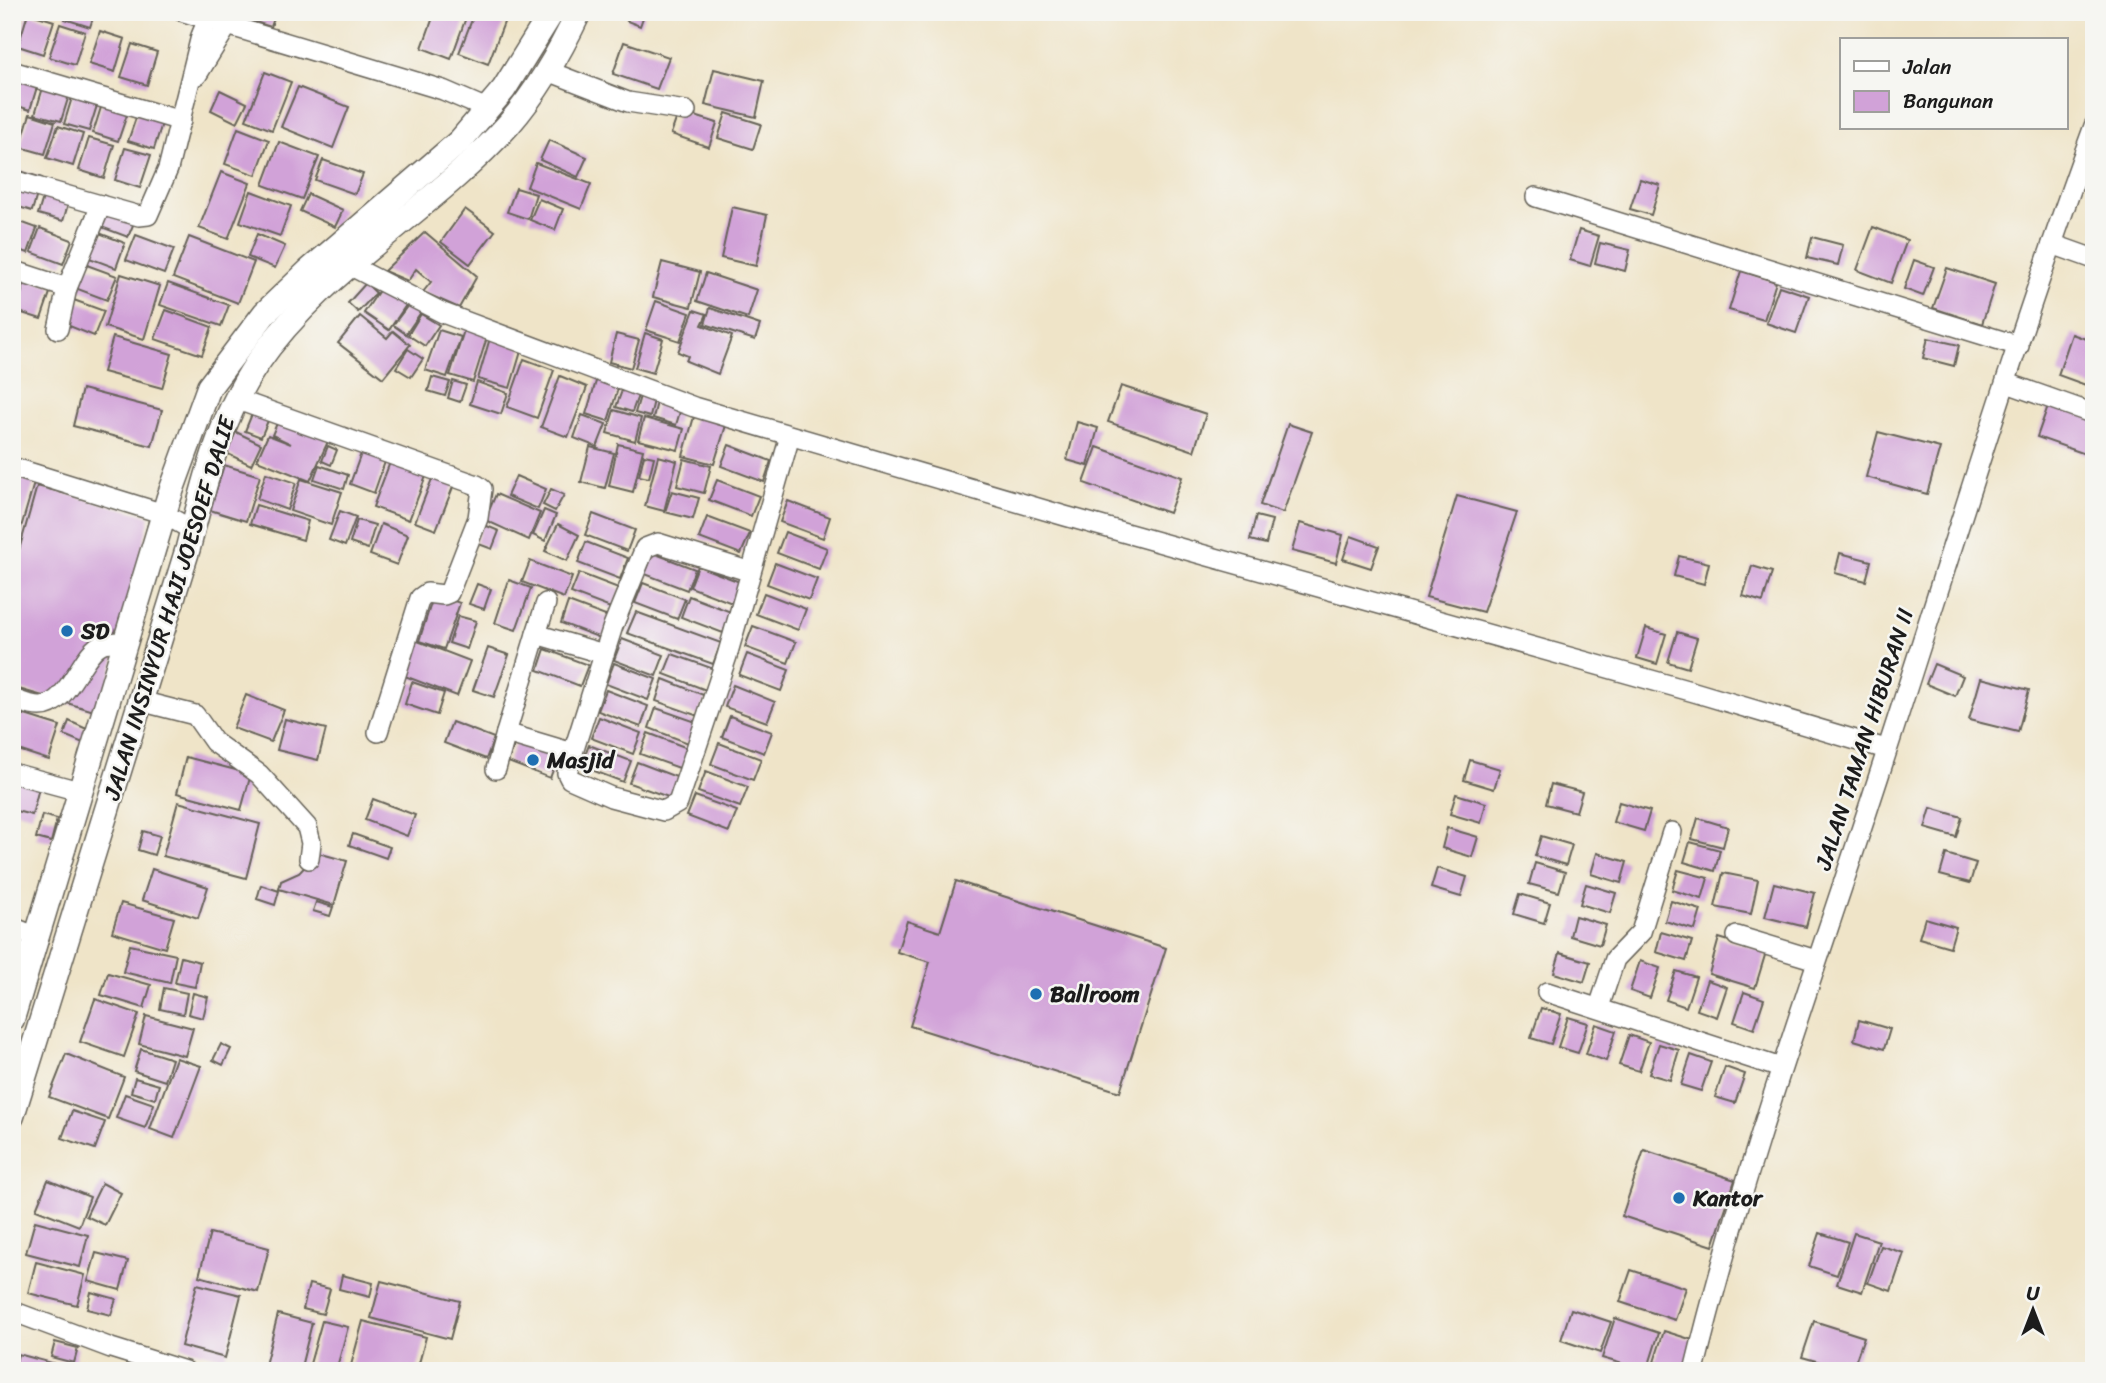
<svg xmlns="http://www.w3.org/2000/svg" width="2106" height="1383" font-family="Sriracha,sans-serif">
<rect width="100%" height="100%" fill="#f6f6f2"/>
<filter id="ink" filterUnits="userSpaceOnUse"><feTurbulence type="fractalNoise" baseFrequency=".0143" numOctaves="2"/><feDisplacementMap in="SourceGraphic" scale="14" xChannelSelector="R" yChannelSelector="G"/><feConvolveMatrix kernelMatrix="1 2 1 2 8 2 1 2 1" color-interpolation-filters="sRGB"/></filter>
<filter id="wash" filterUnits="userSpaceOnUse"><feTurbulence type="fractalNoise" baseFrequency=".00686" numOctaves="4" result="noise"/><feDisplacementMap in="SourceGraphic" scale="28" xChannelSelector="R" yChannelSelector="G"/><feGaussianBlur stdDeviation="1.57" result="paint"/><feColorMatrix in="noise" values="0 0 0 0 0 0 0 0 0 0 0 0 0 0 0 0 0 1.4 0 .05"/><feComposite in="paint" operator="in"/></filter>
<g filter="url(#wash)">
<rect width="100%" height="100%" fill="#efe4c8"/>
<g id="blocks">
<!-- building -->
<g fill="#d1a2d8">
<polygon points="67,12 95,12 90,27 65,19"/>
<polygon points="248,12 276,12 271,27 246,19"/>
<polygon points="435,12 468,12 451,59 422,48"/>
<polygon points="475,12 508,12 488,64 459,53"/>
<polygon points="631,12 645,12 640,26 627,21"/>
<polygon points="28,13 54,21 43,54 18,46"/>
<polygon points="60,24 85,32 75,65 49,57"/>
<polygon points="100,31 125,39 115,72 89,64"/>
<polygon points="624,42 669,57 657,89 613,74"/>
<polygon points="132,44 157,52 147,85 121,77"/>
<polygon points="714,69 764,81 756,117 705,105"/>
<polygon points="265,72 291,82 272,130 246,120"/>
<polygon points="40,77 30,110 12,104 12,78"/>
<polygon points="45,81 71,89 61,121 35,114"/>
<polygon points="298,87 349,107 333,148 281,127"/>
<polygon points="220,90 247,103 237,123 211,110"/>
<polygon points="74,91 99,99 89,131 64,124"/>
<polygon points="103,101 129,109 118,141 93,133"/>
<polygon points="12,109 21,111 13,136 12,136"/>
<polygon points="139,109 164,117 154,149 128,141"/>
<polygon points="679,111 717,123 709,147 671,134"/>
<polygon points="726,113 761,124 753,149 718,138"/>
<polygon points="30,114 55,122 45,154 20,147"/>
<polygon points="58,126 83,134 73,166 47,158"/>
<polygon points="238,128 269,140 256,175 225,164"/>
<polygon points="89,138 114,145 104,178 79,170"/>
<polygon points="549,140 587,157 578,177 540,160"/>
<polygon points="279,142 319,157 302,199 263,185"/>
<polygon points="125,148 151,155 140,188 115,180"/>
<polygon points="323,160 363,174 355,194 315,180"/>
<polygon points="536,163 591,184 581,209 527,187"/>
<polygon points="17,170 42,178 32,211 12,205 12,187"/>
<polygon points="221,172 250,183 228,239 199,228"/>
<polygon points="1640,179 1660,185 1651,215 1630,209"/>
<polygon points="48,181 73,188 63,221 38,214"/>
<polygon points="516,188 536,194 528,219 507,212"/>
<polygon points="251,191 291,206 280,236 240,222"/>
<polygon points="308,194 343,210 335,227 300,211"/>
<polygon points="539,199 563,209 555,230 530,220"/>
<polygon points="105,200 138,213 128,237 96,225"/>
<polygon points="732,207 767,215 756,266 721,258"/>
<polygon points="465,209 495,231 470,264 441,242"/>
<polygon points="12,219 37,228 28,253 12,247"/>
<polygon points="1873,227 1907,240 1891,283 1857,270"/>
<polygon points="40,228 72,240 63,264 31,252"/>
<polygon points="1579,230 1599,236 1590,266 1570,260"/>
<polygon points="94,231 125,243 116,268 84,256"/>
<polygon points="425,232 477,276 459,308 423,292 431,282 416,269 408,281 384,271"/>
<polygon points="257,234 285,246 275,268 248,257"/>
<polygon points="136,235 174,249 164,274 126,260"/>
<polygon points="189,237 254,262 238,303 173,278"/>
<polygon points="1812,237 1843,245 1838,265 1807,258"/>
<polygon points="1600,243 1630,250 1625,271 1595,263"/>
<polygon points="1914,260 1934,267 1923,296 1904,289"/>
<polygon points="662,262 700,272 691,307 653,297"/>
<polygon points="84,264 117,276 107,300 75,288"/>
<polygon points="1947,268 1995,284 1982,324 1933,308"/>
<polygon points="1741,271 1776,282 1764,320 1729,310"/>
<polygon points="706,273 757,290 748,318 697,301"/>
<polygon points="121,274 160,286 144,339 105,327"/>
<polygon points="26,278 52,287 41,319 16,311"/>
<polygon points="168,283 229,305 221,326 160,305"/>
<polygon points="366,283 376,293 358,312 348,303"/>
<polygon points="1779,286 1809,296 1796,333 1766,323"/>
<polygon points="380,289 406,305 389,330 364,313"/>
<polygon points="71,299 104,311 94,336 62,323"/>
<polygon points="656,301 690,313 680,341 646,330"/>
<polygon points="409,304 421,312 406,334 393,325"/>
<polygon points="710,308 760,325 755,340 705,324"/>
<polygon points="166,310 212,327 202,355 155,339"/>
<polygon points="694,310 707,314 702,325 732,336 718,374 686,361 688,356 678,352"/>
<polygon points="421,314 439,325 425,346 408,335"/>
<polygon points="360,316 387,338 393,331 410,345 383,378 338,343"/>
<polygon points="465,327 488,334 473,382 450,375"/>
<polygon points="439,330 461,337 447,377 425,370"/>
<polygon points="645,333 663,339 653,373 635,368"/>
<polygon points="616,334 639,340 631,368 609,362"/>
<polygon points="2072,334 2094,342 2094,388 2058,375"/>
<polygon points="113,337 172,354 162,388 103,372"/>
<polygon points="490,338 522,348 510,388 478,379"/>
<polygon points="1928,338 1959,345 1954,366 1923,358"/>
<polygon points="408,349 423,359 411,377 396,368"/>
<polygon points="524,359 554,370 537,418 507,407"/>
<polygon points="598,375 620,382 608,421 586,414"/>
<polygon points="560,376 587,387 568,437 541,427"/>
<polygon points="432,377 450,382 445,396 428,391"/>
<polygon points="453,381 466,385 460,402 448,398"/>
<polygon points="477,382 508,393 501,414 470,404"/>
<polygon points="624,385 640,390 632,412 616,407"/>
<polygon points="1121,386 1206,414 1194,451 1108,422"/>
<polygon points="82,389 162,410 152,446 73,426"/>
<polygon points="641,393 655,396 650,417 635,413"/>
<polygon points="658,398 682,405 676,425 653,418"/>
<polygon points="2049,403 2094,419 2094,457 2037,437"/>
<polygon points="254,409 270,416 261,437 245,431"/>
<polygon points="614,410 641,418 635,441 607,433"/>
<polygon points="695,413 727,422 714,464 683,456"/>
<polygon points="582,415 606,424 597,447 574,438"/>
<polygon points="280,416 330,437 310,481 257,460 268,435 291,444 272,435"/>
<polygon points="644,418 684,429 678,450 638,440"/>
<polygon points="1077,422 1098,428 1088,466 1067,460"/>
<polygon points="1288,424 1312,432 1283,513 1260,505"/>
<polygon points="236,432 261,444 251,465 226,453"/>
<polygon points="1878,432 1940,448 1927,494 1866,477"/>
<polygon points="618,444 643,450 633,492 609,486"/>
<polygon points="729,445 771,461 764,482 721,466"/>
<polygon points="328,446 337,450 331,465 322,461"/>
<polygon points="590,447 614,453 605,488 581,482"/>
<polygon points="1097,447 1182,477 1169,513 1084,483"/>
<polygon points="363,448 387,456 374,493 350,484"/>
<polygon points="644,455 654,457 649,478 639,476"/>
<polygon points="658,456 677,461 664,511 645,506"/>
<polygon points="392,457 428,471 409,520 373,507"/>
<polygon points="684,459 711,466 704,493 677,486"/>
<polygon points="224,465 260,476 246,521 210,510"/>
<polygon points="319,465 348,475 344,489 314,479"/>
<polygon points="266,473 296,483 287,510 257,499"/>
<polygon points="434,474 455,482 436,530 415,522"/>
<polygon points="12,476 34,483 13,555 12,555"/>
<polygon points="516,476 546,489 538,509 507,496"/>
<polygon points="301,479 342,492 331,525 290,511"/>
<polygon points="717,480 759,496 751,516 709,500"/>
<polygon points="37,486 150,516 101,713 12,687 12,575"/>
<polygon points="551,489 564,495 555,511 543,505"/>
<polygon points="672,491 699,498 693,519 665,512"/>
<polygon points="496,494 540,513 529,540 485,520"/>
<polygon points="1457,496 1517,512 1483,612 1426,597"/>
<polygon points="788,501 830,517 823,538 780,522"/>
<polygon points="256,505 308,521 303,540 250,524"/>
<polygon points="544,510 556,515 545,541 533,535"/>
<polygon points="340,511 356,517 345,546 329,540"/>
<polygon points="593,514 635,530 627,551 585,535"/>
<polygon points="1256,516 1272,520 1266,544 1250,540"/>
<polygon points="707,517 750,533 741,554 699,538"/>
<polygon points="357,520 375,525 368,549 350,543"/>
<polygon points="1300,523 1343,535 1336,563 1292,551"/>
<polygon points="381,524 408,535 397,565 370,555"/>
<polygon points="482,524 499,531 492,549 476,543"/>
<polygon points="558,524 579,535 567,561 545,551"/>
<polygon points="785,532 827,548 819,569 777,553"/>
<polygon points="1351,536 1379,546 1371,568 1343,559"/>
<polygon points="586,542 628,558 620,579 578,563"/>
<polygon points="653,553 695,569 687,590 645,574"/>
<polygon points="1840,553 1871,561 1866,581 1835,573"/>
<polygon points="1679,556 1709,563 1704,584 1674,576"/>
<polygon points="530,561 572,577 564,598 522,582"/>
<polygon points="775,563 817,579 809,600 767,584"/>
<polygon points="698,566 740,582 732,603 690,587"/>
<polygon points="1752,566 1772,572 1763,602 1743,596"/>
<polygon points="579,573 621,589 613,609 571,593"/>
<polygon points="509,580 531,588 516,630 495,623"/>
<polygon points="643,583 685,599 677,619 635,603"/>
<polygon points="477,584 491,589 484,609 469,604"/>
<polygon points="764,593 806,609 798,630 756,614"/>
<polygon points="434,594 460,603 444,649 419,641"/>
<polygon points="689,596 731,612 723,633 681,617"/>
<polygon points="568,602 611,618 603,639 561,623"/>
<polygon points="636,612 721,643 713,664 627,633"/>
<polygon points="458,616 476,621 467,649 449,643"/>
<polygon points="753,626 796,642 788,663 745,647"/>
<polygon points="1646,628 1666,634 1657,664 1637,658"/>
<polygon points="1677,632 1697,638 1688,668 1668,662"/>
<polygon points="622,639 664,655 656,676 614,660"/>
<polygon points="415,640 470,661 457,696 402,675"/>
<polygon points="488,648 509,655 494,697 473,690"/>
<polygon points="545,649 588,665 580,686 538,670"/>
<polygon points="672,654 714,669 706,690 664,674"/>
<polygon points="747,654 789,670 781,691 739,675"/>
<polygon points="614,663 656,679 648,700 606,684"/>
<polygon points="1934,664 1963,676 1955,696 1926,684"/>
<polygon points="1981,678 2029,690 2018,732 1969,720"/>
<polygon points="663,679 706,696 698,716 656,701"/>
<polygon points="412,682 444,693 437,715 405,704"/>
<polygon points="733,685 775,702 767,722 725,707"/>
<polygon points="606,690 648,706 641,727 598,711"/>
<polygon points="246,695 284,710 271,742 233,728"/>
<polygon points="656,708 699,723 691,744 649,728"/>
<polygon points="12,711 60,726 49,760 12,748"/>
<polygon points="730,716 772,732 764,753 722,737"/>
<polygon points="599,717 641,733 633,754 591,738"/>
<polygon points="285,719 326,729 318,760 277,750"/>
<polygon points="69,721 89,730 83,743 64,735"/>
<polygon points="452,722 494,738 486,759 444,743"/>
<polygon points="648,733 690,749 682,769 640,754"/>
<polygon points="516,741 558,757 550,778 508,762"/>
<polygon points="719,743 761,759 753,780 711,764"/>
<polygon points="589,745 631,761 623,782 581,766"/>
<polygon points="186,757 251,774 241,810 177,793"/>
<polygon points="1470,760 1500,769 1494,789 1464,780"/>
<polygon points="637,762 679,778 671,798 629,783"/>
<polygon points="706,771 748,787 740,807 698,792"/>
<polygon points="12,777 40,784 32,815 12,810"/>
<polygon points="1551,784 1582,792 1576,812 1546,804"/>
<polygon points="1456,794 1486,803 1481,823 1450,814"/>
<polygon points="695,796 737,811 729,832 687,816"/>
<polygon points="373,799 415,815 407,836 365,820"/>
<polygon points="178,802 260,824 246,878 163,856"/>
<polygon points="1619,802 1650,811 1644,831 1613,822"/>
<polygon points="1931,808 1962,817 1956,837 1925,828"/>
<polygon points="42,815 57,819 51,842 36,838"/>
<polygon points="1698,818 1728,827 1723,847 1692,839"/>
<polygon points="1447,828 1478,837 1472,857 1442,848"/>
<polygon points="143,831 160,836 154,855 138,850"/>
<polygon points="353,834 390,847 386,858 349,845"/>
<polygon points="1541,836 1572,845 1566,865 1535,856"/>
<polygon points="1690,842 1720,850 1715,871 1684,862"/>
<polygon points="318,853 347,861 334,905 279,889 281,881 299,873"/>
<polygon points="1597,853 1627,862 1621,883 1591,874"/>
<polygon points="1946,854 1976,863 1970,883 1940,875"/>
<polygon points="1535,863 1565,872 1559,892 1529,884"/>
<polygon points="1437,868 1467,877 1461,897 1431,888"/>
<polygon points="152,869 208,887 198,918 142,900"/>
<polygon points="1678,870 1708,878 1702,899 1672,890"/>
<polygon points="1723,873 1758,880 1751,914 1715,907"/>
<polygon points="956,881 1166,948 1120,1092 910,1026 930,962 897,952 907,921 940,932"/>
<polygon points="1774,883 1815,893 1806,927 1765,917"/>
<polygon points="1586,884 1616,893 1610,913 1580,904"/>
<polygon points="261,885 279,891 275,905 257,899"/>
<polygon points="1520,894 1550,903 1544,923 1514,914"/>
<polygon points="1671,901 1701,910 1695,930 1665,921"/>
<polygon points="316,902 333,907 330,916 313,911"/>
<polygon points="121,903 174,918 165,948 112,932"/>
<polygon points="1575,916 1606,925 1600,945 1570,936"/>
<polygon points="1925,918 1956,927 1950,947 1919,938"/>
<polygon points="12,929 28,934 22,952 12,949"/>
<polygon points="1661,932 1692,941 1686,961 1656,952"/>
<polygon points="1719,938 1766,952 1755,988 1709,974"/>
<polygon points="130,945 176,955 170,983 123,972"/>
<polygon points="1560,953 1590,962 1584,982 1554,973"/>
<polygon points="181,957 200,962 195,987 175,983"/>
<polygon points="1640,961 1660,968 1650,998 1630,991"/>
<polygon points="1676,971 1696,977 1686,1007 1666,1000"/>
<polygon points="108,973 151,985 144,1008 101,995"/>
<polygon points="1707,980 1727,987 1717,1017 1697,1010"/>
<polygon points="164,988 187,993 183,1014 160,1009"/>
<polygon points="1744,992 1764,999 1754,1029 1734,1022"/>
<polygon points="193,993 208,997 203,1018 188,1014"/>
<polygon points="95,999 139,1014 124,1057 80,1042"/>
<polygon points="1541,1008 1561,1014 1551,1044 1531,1038"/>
<polygon points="146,1016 193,1028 185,1056 139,1044"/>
<polygon points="1568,1017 1588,1023 1578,1053 1558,1047"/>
<polygon points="1859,1020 1890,1029 1884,1049 1854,1040"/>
<polygon points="1596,1024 1616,1031 1606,1061 1586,1054"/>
<polygon points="1629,1035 1649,1042 1639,1071 1619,1065"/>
<polygon points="221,1044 231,1049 223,1065 213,1060"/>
<polygon points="1659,1044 1679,1050 1670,1080 1649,1074"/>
<polygon points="141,1049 172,1059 165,1081 134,1071"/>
<polygon points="66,1054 124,1077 108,1119 49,1097"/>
<polygon points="1691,1055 1711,1062 1701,1091 1681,1085"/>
<polygon points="176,1058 201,1066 174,1138 150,1129"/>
<polygon points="1725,1067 1745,1074 1735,1103 1715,1097"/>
<polygon points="135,1078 159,1085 155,1099 131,1092"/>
<polygon points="125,1094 154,1104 145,1128 116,1118"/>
<polygon points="72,1111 105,1122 95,1149 62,1138"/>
<polygon points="1644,1150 1735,1180 1713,1246 1622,1216"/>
<polygon points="48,1180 90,1197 79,1226 36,1209"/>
<polygon points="102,1183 121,1193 105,1225 86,1216"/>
<polygon points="35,1221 88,1235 80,1267 26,1253"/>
<polygon points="210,1233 269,1248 258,1292 199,1276"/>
<polygon points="1820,1233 1848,1242 1837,1275 1809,1266"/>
<polygon points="1854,1233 1879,1241 1862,1292 1837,1284"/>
<polygon points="1881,1246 1904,1253 1891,1291 1868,1283"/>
<polygon points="96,1253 128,1261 120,1290 88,1281"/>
<polygon points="36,1262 85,1275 77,1305 28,1293"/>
<polygon points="1631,1270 1686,1288 1675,1320 1620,1302"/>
<polygon points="342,1275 373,1283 370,1297 339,1289"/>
<polygon points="381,1281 460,1301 450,1339 371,1318"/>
<polygon points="197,1284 241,1295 225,1358 181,1346"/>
<polygon points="309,1284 330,1289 323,1314 303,1309"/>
<polygon points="91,1292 116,1299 111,1315 87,1309"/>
<polygon points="1571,1309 1611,1322 1600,1353 1561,1340"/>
<polygon points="278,1314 312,1323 300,1371 265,1365"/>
<polygon points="1615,1318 1659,1333 1647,1371 1602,1358"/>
<polygon points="322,1321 348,1327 336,1371 308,1371"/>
<polygon points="363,1321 426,1337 417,1371 350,1369"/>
<polygon points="1814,1321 1864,1337 1852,1371 1802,1357"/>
<polygon points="1664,1331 1696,1341 1686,1371 1654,1362"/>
<polygon points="55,1342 78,1348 74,1363 51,1357"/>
<polygon points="18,1354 63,1366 62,1371 14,1371"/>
</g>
</g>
</g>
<g filter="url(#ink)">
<use href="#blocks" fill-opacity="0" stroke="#666258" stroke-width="2"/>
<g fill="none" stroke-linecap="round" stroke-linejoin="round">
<!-- minor casing -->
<g stroke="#666258" stroke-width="22">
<g id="minor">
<polyline points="184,12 443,90 487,109"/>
<polyline points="12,71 181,121"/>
<polyline points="548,71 628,102 686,111"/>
<polyline points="197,75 229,23"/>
<polyline points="12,180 139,216 148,215 168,169 201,36 208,19 217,12"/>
<polyline points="1536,197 2019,346"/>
<polyline points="2052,244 2094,259"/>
<polyline points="351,266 443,313 694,407 1065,516 1694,692 1886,749"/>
<polyline points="12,270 67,288"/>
<polyline points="58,329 67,288 101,205"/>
<polyline points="2007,383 2094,414"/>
<polyline points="235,399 477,485 482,489 478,518 449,593 444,595 427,593 420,598 378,732"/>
<polyline points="12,467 164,514 192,530"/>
<polyline points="751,572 658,543 645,548 613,626 570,762 567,773 570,779 611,797 664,811 678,803 727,656 790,436"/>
<polyline points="536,634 546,603"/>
<path d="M12 699C20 701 30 706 39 706 69 708 81 650 104 643 110 641 119 643 125 644"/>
<polyline points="140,701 195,715 214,742 259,774 307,827 311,843 309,859"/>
<polyline points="573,753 506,733 536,634 604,654"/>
<polyline points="496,769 506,733"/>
<polyline points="12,773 79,791"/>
<polyline points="12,927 37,937"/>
<polyline points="1737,936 1816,960"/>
<polyline points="1547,992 1781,1068"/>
<polyline points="1599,1007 1615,959 1641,932 1672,832"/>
<polyline points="12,1311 111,1348 185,1371"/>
<path d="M1694 1371C1740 1181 1806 997 1867 812 1942 584 2011 352 2094 126"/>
</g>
</g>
<!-- major casing -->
<g stroke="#666258" stroke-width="27">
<g id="major">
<polyline points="12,1019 169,497 209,387 265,313 310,270 460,141 504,89 552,12"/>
<path d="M12 1116 188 548C204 485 219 420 256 365 322 268 432 211 509 124 538 91 560 52 579 12"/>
</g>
</g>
<!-- minor -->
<use href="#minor" stroke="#fff" stroke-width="19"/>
<!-- major -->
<use href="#major" stroke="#fff" stroke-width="24"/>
</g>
</g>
<!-- markers -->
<g fill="#1f6fb2" stroke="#f6f6f2" stroke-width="2.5">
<circle cx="67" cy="631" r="7"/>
<circle cx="533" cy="760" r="7"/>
<circle cx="1036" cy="994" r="7"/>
<circle cx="1679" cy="1198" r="7"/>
</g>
<g text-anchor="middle" stroke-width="5" stroke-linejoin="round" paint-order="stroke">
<!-- street labels -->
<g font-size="23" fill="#1c1c1c" stroke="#f6f6f2">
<text transform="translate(169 608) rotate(-73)" y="8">JALAN INSINYUR HAJI JOESOEF DALIE</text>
<text transform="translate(1864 739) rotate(-72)" y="8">JALAN TAMAN HIBURAN II</text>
</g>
<!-- poi labels -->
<g font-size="23" font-weight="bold" fill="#1c1c1c" stroke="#f6f6f2" text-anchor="start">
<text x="81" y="639">SD</text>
<text x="547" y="768">Masjid</text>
<text x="1050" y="1002">Ballroom</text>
<text x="1693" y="1206">Kantor</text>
</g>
</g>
<!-- margin -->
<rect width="2106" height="1383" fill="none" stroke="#f6f6f2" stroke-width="42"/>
<!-- legend -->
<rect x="1840" y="38" width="228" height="91" fill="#f6f6f2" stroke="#9f9f9c" stroke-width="2"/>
<rect x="1854" y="61" width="35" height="10" fill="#ffffff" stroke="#9f9f9c" stroke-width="2"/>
<text x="1903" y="74" font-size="21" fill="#1c1c1c">Jalan</text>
<rect x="1854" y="91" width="35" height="21" fill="#d1a2d8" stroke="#9f9f9c" stroke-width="2"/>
<text x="1903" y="108" font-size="21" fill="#1c1c1c">Bangunan</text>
<!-- north arrow -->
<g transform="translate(2033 1310)" stroke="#f6f6f2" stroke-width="5" paint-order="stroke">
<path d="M0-5L12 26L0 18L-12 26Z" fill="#1c1c1c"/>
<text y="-10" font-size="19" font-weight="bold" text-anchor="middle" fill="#1c1c1c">U</text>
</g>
</svg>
